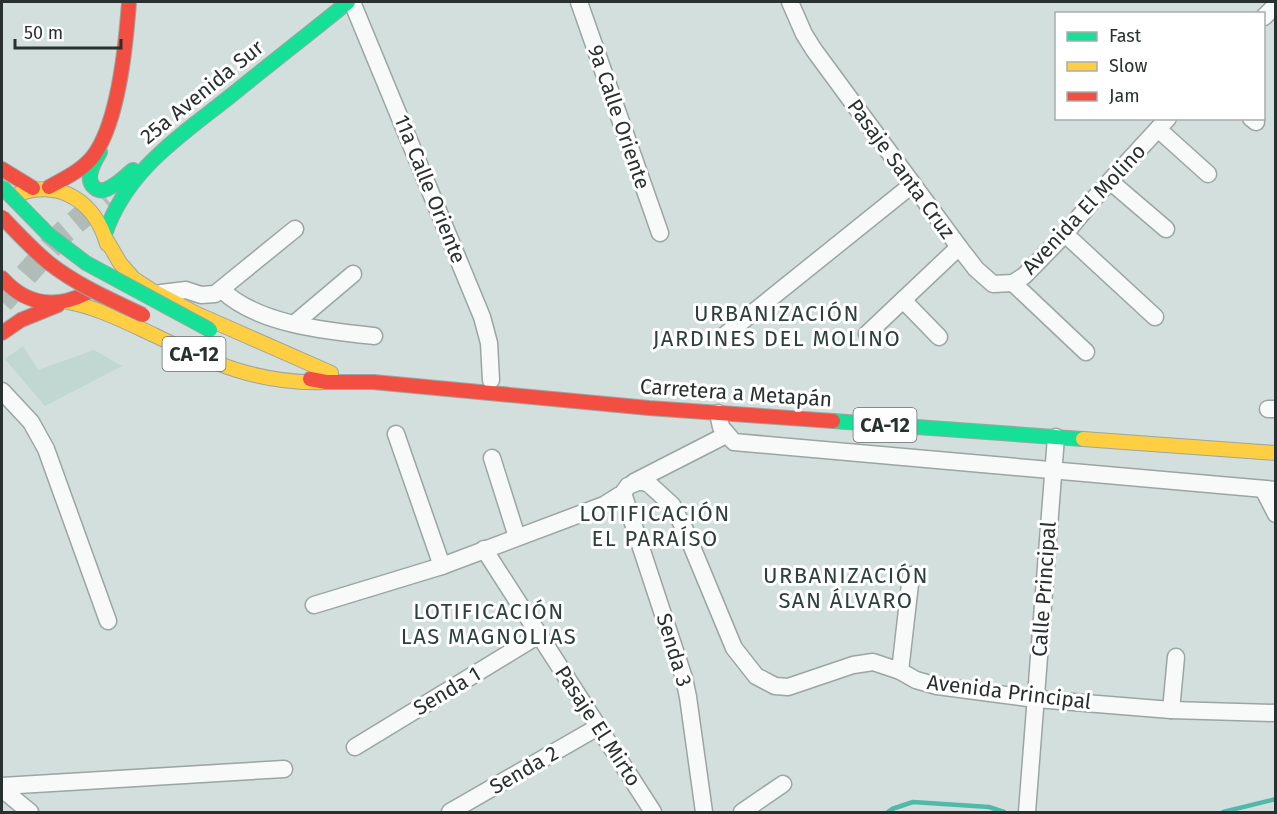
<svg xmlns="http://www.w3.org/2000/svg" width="1277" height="814" font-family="'Fira Sans',sans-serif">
<rect width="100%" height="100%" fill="#d3dfdc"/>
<!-- built -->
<polygon fill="#c1d7d2" points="23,346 38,370 94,350 122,366 45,406 5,359"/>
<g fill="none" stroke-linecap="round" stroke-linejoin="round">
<!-- stream -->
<g stroke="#51b9aa" stroke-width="4.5">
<polyline points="888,812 892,809 913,802 989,807 1004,812"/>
<polyline points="1223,812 1276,799"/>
</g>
<!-- secondary-tunnel -->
<polyline stroke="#b1bcb9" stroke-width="24" stroke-dasharray="24 12" stroke-linecap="butt" points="2,302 63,233 105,197"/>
<!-- street casing -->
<g stroke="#9ba5a2" stroke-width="19">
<g id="street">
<polyline points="352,2 482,317 489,343 491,380"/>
<polyline points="579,2 660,233"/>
<polyline points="790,2 804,34 814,50 959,247 976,269 993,284 1013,283 1024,276 1065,234 1098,194 1168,118"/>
<polyline points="1264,17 1276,5"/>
<polyline points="1251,118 1256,122"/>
<polyline points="1158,129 1208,174"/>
<polyline points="1111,182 1166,229"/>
<polyline points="1065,234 1155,317"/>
<polyline points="1013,283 1086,352"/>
<path d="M222 290C257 324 326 331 374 336"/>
<polyline points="161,293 186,290 201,295 215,294 295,229"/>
<polyline points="903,300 939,337"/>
<polyline points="295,323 353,274"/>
<polyline points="867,334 959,247"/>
<polyline points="720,339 913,184"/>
<polyline points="2,391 31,422 46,449 108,621"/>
<polyline points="1268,409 1276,409"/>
<polyline points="718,413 721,427 734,442 1276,490"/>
<polyline points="396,434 442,566"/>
<polyline points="492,458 517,537"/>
<polyline points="634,482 726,435"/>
<polyline points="1263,489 1276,514"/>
<polyline points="623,493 684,678 688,697 704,812"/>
<polyline points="484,549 653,812"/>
<polyline points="314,605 442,566 604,505 623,493 628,486 640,481 649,484 672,505 685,530 734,648 756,676 775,686 788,687 853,665 873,662 900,671 916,680 937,686 1036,699 1171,710 1276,713"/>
<polyline points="900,671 911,575"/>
<polyline points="1171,710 1176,657"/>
<polyline points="355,747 539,635"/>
<polyline points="2,786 284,769"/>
<polyline points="2,789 30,812"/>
<polyline points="450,812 598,727"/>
<polyline points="742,812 783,784"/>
<polyline points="1027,812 1056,437"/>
</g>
</g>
<!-- fast casing -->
<g stroke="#9ba5a2" stroke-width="16">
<g id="fast">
<path d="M100 152C95 161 83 179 95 188 98 190 101 191 104 190 115 187 125 176 133 170"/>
<path d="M105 234C127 169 182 135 233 94 271 63 310 33 348 2"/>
<polyline points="833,421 1083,439"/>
</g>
</g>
<!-- slow casing -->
<g stroke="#9ba5a2" stroke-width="16">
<g id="slow">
<path d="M18 194C61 179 95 202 107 244"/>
<polyline points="106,239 120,263 134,279 151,290 197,314 331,373"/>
<path d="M68 302C99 308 126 322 154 335 211 363 261 385 326 382"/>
<polyline points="1083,439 1276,453"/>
</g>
</g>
<!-- jam casing -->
<g stroke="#9ba5a2" stroke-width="16">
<g id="jam">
<polyline points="2,169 33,188"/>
<path d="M49 187C65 178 83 170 94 155 119 120 126 44 129 2"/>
<path d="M2 278C25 304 54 309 85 294"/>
<polyline points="2,333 21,320 58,305"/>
<polyline points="310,379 326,382 373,382"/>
<polyline points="373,382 649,408 833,421"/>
</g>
</g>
<!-- street -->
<use href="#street" stroke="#f8fafa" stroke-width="16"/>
<!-- fast -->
<use href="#fast" stroke="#16e098" stroke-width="14"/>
<!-- slow -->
<use href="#slow" stroke="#ffcf43" stroke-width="14"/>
<!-- jam -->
<use href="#jam" stroke="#f24e42" stroke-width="14"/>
<!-- fast-bridge casing -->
<g stroke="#9ba5a2" stroke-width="16" stroke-linecap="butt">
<polyline id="fast-bridge" points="2,187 48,234 86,263 210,330"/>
</g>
<!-- jam-bridge casing -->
<g stroke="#9ba5a2" stroke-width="16" stroke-linecap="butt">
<path id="jam-bridge" d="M2 217C17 233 32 249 49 263 77 285 111 300 143 315"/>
</g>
<!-- fast-bridge -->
<use href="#fast-bridge" stroke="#16e098" stroke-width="14"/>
<!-- jam-bridge -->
<use href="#jam-bridge" stroke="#f24e42" stroke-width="14"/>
</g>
<g text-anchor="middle" stroke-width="6" stroke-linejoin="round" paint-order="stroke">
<!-- shield labels -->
<g fill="#fff" stroke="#686f6d" stroke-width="1.5">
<rect x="162.5" y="337" width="63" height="34" rx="4.5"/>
<rect x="853.5" y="408" width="63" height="34" rx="4.5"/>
</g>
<g font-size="20" font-weight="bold" fill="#28312f">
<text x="194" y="361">CA-12</text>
<text x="885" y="432">CA-12</text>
</g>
<!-- street labels -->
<g font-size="21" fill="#28312f" stroke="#fff">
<text transform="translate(202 92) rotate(-39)" y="7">25a Avenida Sur</text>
<text transform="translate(619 117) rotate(71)" y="7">9a Calle Oriente</text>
<text transform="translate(901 169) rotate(54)" y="7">Pasaje Santa Cruz</text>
<text transform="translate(430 189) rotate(68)" y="7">11a Calle Oriente</text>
<text transform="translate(1084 209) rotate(-47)" y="7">Avenida El Molino</text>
<text transform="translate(736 393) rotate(4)" y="7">Carretera a Metapán</text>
<text transform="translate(1044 589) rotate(-86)" y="7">Calle Principal</text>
<text transform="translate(674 650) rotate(73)" y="7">Senda 3</text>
<text transform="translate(447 691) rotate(-31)" y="7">Senda 1</text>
<text transform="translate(1009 692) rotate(7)" y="7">Avenida Principal</text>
<text transform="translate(598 726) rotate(57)" y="7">Pasaje El Mirto</text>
<text transform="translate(524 770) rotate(-30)" y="7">Senda 2</text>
</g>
<!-- neighbourhood labels -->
<g font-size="22" letter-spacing="1.5" fill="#2d403c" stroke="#fff">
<text x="777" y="321">URBANIZACIÓN<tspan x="777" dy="25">JARDINES DEL MOLINO</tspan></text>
<text x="655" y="521">LOTIFICACIÓN<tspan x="655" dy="25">EL PARAÍSO</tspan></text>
<text x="846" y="583">URBANIZACIÓN<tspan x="846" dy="25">SAN ÁLVARO</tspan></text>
<text x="489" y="619">LOTIFICACIÓN<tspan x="489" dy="25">LAS MAGNOLIAS</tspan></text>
</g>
</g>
<!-- border -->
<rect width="1277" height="814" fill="none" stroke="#28312f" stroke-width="6"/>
<!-- legend -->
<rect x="1055" y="12" width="210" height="108" fill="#ffffff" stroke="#a9adac" stroke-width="1.5"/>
<rect x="1067" y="32" width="30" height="9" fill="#16e098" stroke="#a9adac" stroke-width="1.5"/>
<text x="1109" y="42" font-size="18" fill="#28312f">Fast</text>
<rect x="1067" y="62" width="30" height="9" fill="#ffcf43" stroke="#a9adac" stroke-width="1.5"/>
<text x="1109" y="72" font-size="18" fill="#28312f">Slow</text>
<rect x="1067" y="92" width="30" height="9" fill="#f24e42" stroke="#a9adac" stroke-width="1.5"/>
<text x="1109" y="102" font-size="18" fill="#28312f">Jam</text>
<!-- scale -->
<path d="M15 39v9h106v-9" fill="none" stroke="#28312f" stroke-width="3"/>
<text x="24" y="39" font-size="18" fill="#28312f" stroke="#ffffff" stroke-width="4.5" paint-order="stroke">50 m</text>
</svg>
